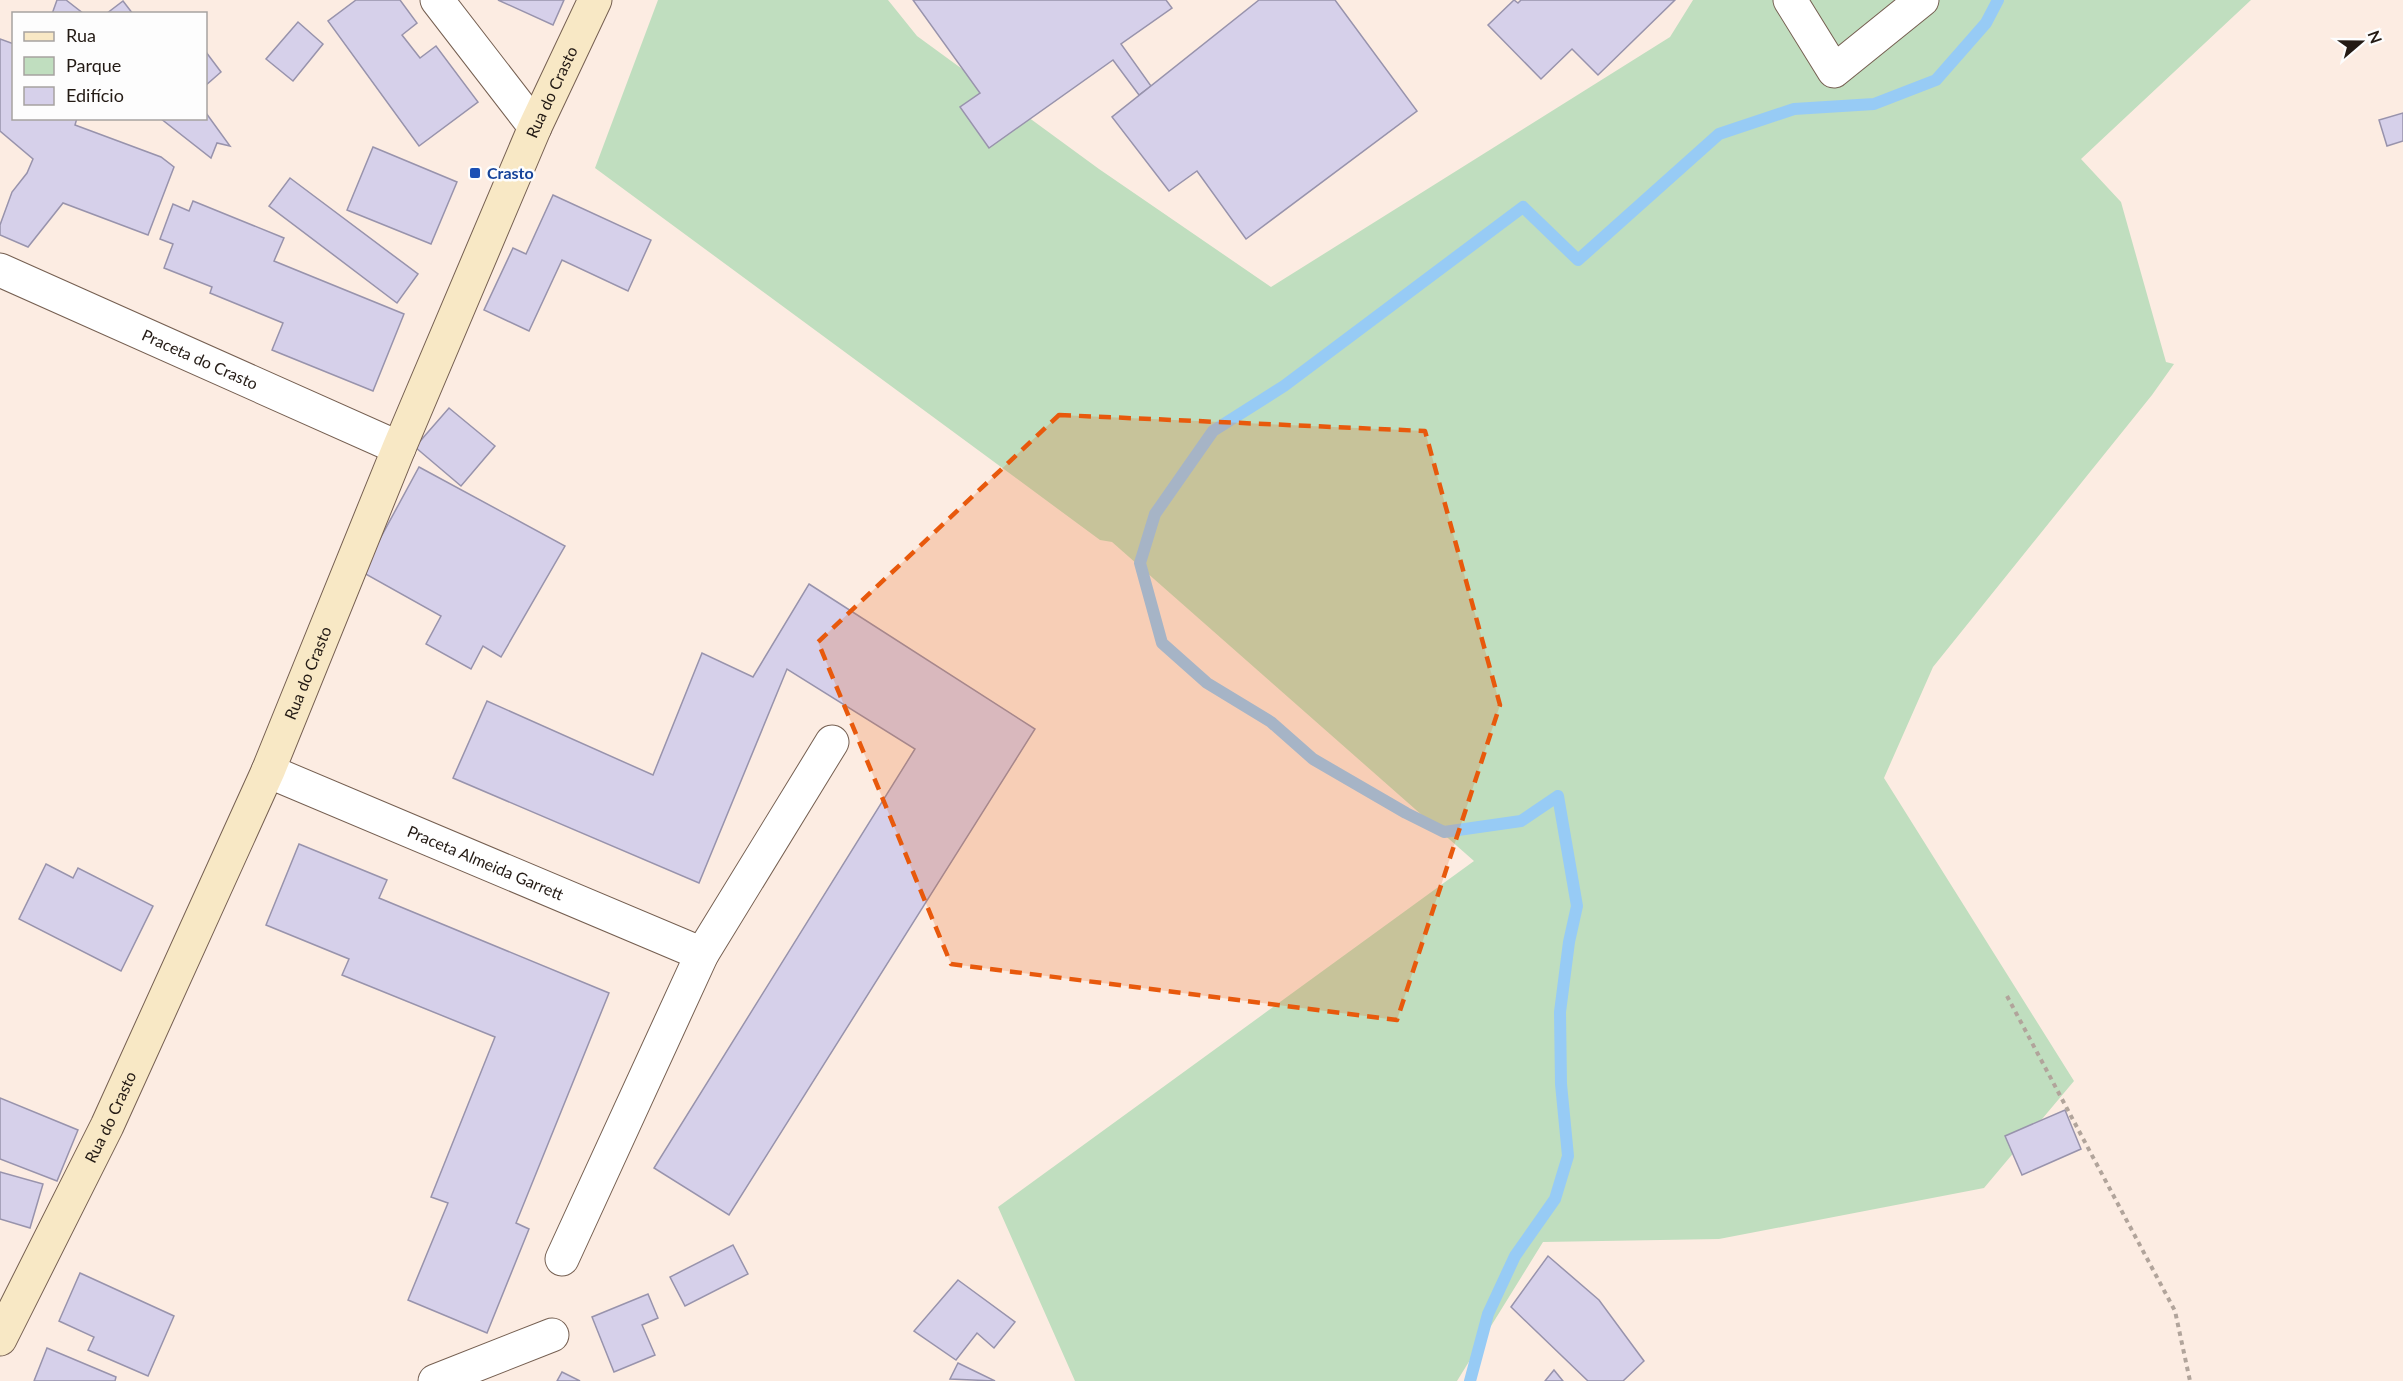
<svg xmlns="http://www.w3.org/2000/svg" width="2403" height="1381" font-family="Lato,sans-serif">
<rect width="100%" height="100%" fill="#fcece2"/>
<!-- green -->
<polygon fill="#c0debf" points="658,0 888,0 917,36 1099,169 1271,287 1670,37 1693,0 2251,0 2081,159 2121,202 2166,362 2174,364 2152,395 1933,667 1884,778 2074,1081 1984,1188 1719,1239 1543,1242 1457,1381 1075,1381 998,1207 1474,861 1112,542 1100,540 595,168"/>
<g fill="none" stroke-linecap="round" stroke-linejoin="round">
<!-- stream -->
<polyline stroke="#97cbf5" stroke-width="12" points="1470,1381 1488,1314 1515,1256 1555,1199 1568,1156 1561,1084 1560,1012 1569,942 1577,906 1558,796 1521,821 1444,832 1406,813 1313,759 1271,722 1207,683 1162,643 1140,563 1155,514 1213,431 1284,386 1523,207 1578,260 1719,134 1794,109 1874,104 1936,80 1986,23 1998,0"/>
</g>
<!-- building -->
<g fill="#d6d0ea" stroke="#9893ac" stroke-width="1.5">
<polygon points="57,0 66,0 84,14 52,14"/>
<polygon points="356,0 400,0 417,23 402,35 420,58 436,46 478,102 419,146 328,21"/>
<polygon points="498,0 564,0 553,25"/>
<polygon points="913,0 1166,0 1172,8 1121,44 1151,86 1139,95 1113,60 989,148 960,107 980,93"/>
<polygon points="1259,0 1335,0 1417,111 1246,239 1197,171 1169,191 1112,117"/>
<polygon points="1514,0 1518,3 1521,0 1675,0 1598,75 1572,49 1541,79 1488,25"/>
<polygon points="123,1 133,14 106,14"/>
<polygon points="298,22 323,44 293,81 266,59"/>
<polygon points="0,39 14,44 14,118 77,118 75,125 161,157 174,167 148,235 63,203 28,247 0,235 0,225 12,192 27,173 33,159 0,131"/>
<polygon points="206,52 221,72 206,85"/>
<polygon points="206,113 230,146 217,143 211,158 160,118 206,118"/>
<polygon points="2403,113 2403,141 2387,146 2379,120"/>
<polygon points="373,147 457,182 431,244 347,210"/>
<polygon points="290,178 418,274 397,303 269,206"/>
<polygon points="553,195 651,240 628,291 562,260 529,331 484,310 513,248 526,254"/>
<polygon points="193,201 284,238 274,261 404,314 373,391 272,350 283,323 210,293 212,287 164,268 173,244 160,239 173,204 189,211"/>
<polygon points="449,408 495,446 461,486 415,447"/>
<polygon points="419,467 565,546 501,657 483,646 471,669 426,644 441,616 362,572"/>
<polygon points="809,584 1035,729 729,1215 654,1168 915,749 787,669 699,883 453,778 487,701 653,775 702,653 753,677"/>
<polygon points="299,844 387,880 379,898 609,993 516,1223 529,1229 487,1333 408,1300 448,1203 431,1197 495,1037 342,975 349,959 266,925"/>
<polygon points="46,864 73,878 78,868 153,906 121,971 19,919"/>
<polygon points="0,1098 78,1130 57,1181 0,1159"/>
<polygon points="2065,1110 2081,1149 2022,1175 2005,1136"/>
<polygon points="0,1172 43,1184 30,1228 0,1219"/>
<polygon points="733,1245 748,1274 685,1306 670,1277"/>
<polygon points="1548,1256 1599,1300 1644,1361 1623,1381 1588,1381 1511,1307"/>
<polygon points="80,1273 174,1316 148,1376 88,1350 94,1337 59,1321"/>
<polygon points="958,1280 1015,1322 994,1348 977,1333 956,1360 914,1331"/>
<polygon points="648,1294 658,1318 642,1325 655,1355 614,1372 592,1317"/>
<polygon points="47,1348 116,1377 115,1381 34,1381"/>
<polygon points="958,1363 995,1381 950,1379"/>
<polygon points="1554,1370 1563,1381 1545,1381"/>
<polygon points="562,1372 580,1381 557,1381"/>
</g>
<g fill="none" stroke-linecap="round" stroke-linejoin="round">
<!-- street casing -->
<g stroke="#755f51" stroke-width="35">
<g id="street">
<polyline points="437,0 535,127"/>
<polyline points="1790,0 1834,71 1922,0"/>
<path id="s1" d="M0 270 399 448"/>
<path id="s2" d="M268 771 702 954"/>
<polyline points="562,1259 702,954 832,742"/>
<polyline points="435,1381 552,1335"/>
</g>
</g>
<!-- secondary casing -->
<g stroke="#755f51" stroke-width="35">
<g id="secondary">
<path id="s3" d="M0 1339 107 1126 268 771 399 448 535 127 595 0"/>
</g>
</g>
<!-- path -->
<polyline stroke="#b1a49b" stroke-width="4" stroke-dasharray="4.5 4.5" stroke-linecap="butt" points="2007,996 2175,1311 2190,1381"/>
<!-- street -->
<use href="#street" stroke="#fff" stroke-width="33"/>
<!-- secondary -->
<use href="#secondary" stroke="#f8e8c5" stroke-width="33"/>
</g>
<!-- marked area -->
<path fill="#e8590c" fill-opacity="0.2" stroke="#e8590c" stroke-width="4.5" stroke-dasharray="12 8" stroke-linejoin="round" d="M1059 415 1425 431 1500 705 1397 1020 951 964 818 642Z"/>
<!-- markers -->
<rect fill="#1a4fb4" stroke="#fdfdfd" stroke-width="2" x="469" y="167" width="12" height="12" rx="3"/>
<g text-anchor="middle" stroke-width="5" stroke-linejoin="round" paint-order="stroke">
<!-- street labels -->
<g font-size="16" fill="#231a14" stroke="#fdfdfd">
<text dy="6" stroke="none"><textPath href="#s3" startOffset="1364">Rua do Crasto</textPath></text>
<text dy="6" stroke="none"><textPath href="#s1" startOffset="219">Praceta do Crasto</textPath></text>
<text dy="6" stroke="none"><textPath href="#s3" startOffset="734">Rua do Crasto</textPath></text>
<text dy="6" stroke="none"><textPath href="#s2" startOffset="236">Praceta Almeida Garrett</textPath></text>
<text dy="6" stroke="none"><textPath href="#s3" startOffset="248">Rua do Crasto</textPath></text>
</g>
<!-- transit labels -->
<g font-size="16" font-weight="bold" fill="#164399" stroke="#fdfdfd" text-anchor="start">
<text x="487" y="179">Crasto</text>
</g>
</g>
<!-- legend -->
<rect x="12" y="12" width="195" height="108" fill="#fdfdfd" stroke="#a6a2a0" stroke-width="1.5"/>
<rect x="24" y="32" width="30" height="9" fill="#f8e8c5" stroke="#a6a2a0" stroke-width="1.5"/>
<text x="66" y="42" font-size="18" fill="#231a14">Rua</text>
<rect x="24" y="57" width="30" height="18" fill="#c0debf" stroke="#a6a2a0" stroke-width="1.5"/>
<text x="66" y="72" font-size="18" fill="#231a14">Parque</text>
<rect x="24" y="87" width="30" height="18" fill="#d6d0ea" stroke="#a6a2a0" stroke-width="1.5"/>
<text x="66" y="102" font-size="18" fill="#231a14">Edifício</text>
<!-- north arrow -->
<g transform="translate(2361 42) rotate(70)" stroke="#fdfdfd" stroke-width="4.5" paint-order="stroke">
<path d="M0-4.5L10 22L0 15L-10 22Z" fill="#231a14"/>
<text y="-9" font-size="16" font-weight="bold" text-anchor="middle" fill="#231a14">N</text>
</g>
</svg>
